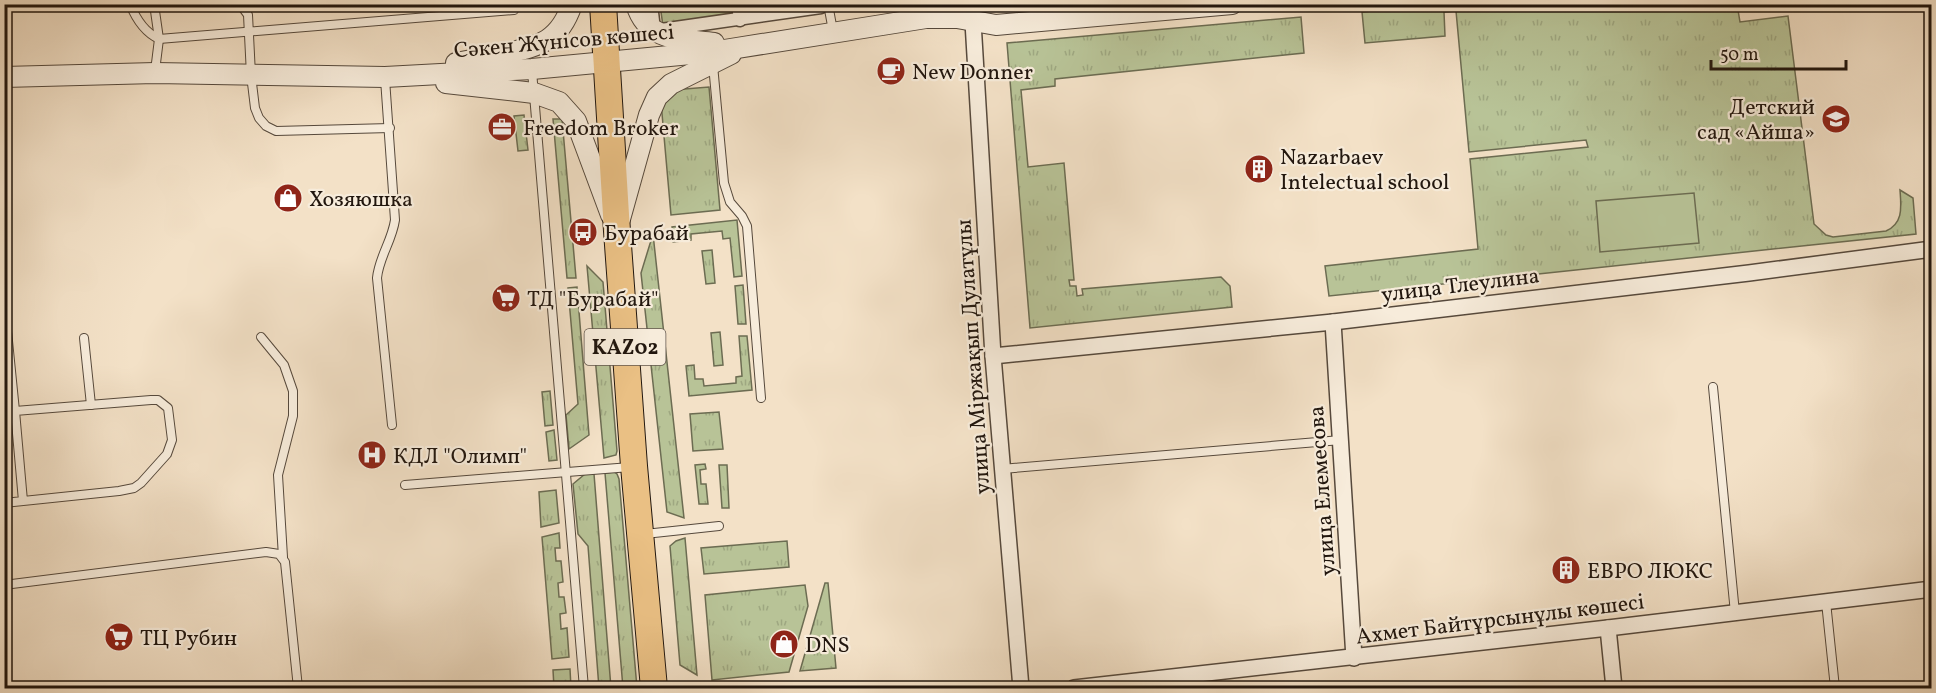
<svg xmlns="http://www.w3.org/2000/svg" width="1936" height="693" font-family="Vollkorn,serif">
<defs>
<pattern id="grass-tufts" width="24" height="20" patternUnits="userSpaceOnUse" patternTransform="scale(1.5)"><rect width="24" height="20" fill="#b8c397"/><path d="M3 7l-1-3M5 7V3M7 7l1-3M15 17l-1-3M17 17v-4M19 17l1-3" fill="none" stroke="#9ea781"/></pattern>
</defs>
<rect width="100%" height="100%" fill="#f3e1c7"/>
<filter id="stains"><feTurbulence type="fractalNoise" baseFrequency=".00333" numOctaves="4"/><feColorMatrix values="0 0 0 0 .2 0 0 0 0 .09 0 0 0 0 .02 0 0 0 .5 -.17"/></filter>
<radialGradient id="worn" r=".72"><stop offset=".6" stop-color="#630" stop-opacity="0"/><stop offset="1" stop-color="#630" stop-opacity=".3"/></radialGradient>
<!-- grass -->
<g fill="url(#grass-tufts)" stroke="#6c6c52" stroke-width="1.5">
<polygon points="746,4 811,5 747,14"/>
<path d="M1446 4H1737L1740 22 1788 16 1814 224 1826 235 1833 237 1886 231C1904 223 1901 206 1900 190L1913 198 1916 234 1329 296 1325 266 1478 249 1470 159 1588 147 1586 140 1469 152 1456 11 1444 12 1445 36 1365 43 1362 12Z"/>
<polygon points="660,5 732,5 734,17 663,26"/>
<polygon points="1301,17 1304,53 1055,79 1055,86 1021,90 1028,167 1064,163 1074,280 1069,280 1070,286 1076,286 1077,296 1083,295 1082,289 1221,277 1230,286 1232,307 1030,328 1007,43"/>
<polygon points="709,87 720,210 671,215 660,91"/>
<polygon points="524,115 528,150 518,151 514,116"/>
<polygon points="553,119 562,119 576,278 567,278"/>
<polygon points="737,220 742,276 734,277 730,238 723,239 722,231 691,234 691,240 673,242 672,227"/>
<polygon points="653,234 684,518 667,512 641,273"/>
<polygon points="712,250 715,283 706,284 702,251"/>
<polygon points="587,266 603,282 617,451 616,455 604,458"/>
<polygon points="743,285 746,324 738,324 735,286"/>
<polygon points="577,287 589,435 569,449 566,415 578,404 568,288"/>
<polygon points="720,332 723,365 714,366 711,333"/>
<polygon points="739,336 747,336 752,390 689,396 686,366 694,365 695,379 703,379 704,386 736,383 736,377 742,376"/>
<polygon points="550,391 553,425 545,426 542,392"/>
<polygon points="719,412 723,449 693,451 690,414"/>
<polygon points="554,430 557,460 549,461 546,432"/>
<polygon points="705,464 706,469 700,470 701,484 706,484 708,504 699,504 695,465"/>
<polygon points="719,465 727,465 729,508 722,508"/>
<polygon points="614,472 617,474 619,479 637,688 623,688 605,473"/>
<polygon points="585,474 594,474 611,688 599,688 588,546 578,534 573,484"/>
<polygon points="556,490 559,523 541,527 539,492"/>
<polygon points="559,533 560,548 555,548 556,561 561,561 563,582 558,583 559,597 564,597 566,613 560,614 561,629 567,628 569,657 552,659 542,537"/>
<polygon points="685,538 697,675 680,665 670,546 676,541"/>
<polygon points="787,541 789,567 704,574 701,548"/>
<polygon points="825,583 828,583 836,668 800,671"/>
<polygon points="805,585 808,606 789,672 712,680 705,595"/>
<polygon points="570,669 571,688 554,688 553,670"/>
</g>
<!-- park -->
<polygon fill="#b8c397" stroke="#6c6c52" stroke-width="1.5" points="1694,193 1699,243 1600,252 1596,201"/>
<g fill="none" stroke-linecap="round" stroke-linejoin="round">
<!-- service casing -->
<g stroke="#56493c" stroke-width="10">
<g id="service">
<path d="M130 4C136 19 144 32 159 39L514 10"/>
<polyline points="154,4 159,39 155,71"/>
<polyline points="240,4 248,15 251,75 255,108 259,118 266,126 276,131 390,128"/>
<polyline points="828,4 833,31"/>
<polyline points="713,65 724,183 730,202 742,216 747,226 761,398"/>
<polyline points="532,71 584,688"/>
<path d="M385 79 395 220C392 241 379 257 377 278L392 425"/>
<polyline points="4,301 15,411"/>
<polyline points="261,337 284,365 293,391 293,416 278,475 283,557"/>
<polyline points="84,338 91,405"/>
<polyline points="1713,387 1735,613"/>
<polyline points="1002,469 1341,440"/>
<polyline points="405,485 630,467"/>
<polyline points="4,503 119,491 134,488 141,483 167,454 172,440 168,408 158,400 151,400 15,411 23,501"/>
<polyline points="645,534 719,526"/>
<polyline points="4,585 266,552 279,554 285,562 298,688"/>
<polyline points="1826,602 1835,688"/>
</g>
</g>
<!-- pedestrian casing -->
<g stroke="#56493c" stroke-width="15">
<g id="pedestrian">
<polyline points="651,4 653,21"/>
<polyline points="738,4 740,20"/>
<polyline points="661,30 821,7 820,4"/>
</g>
</g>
<!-- minor casing -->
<g stroke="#56493c" stroke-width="18">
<g id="minor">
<polyline points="973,22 993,356 1021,688"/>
<polyline points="1333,322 1354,658"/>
<polyline points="993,356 1333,322 1749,273 1932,249"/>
<polyline points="1608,628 1614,688"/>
<polyline points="1074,688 1608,628 1932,589"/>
</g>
</g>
<!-- tertiary casing -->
<g stroke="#56493c" stroke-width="22">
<g id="tertiary">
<path d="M636 4C647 42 682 39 714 43"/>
<path d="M456 63C472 60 487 57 503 54 538 46 559 43 572 4"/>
<polyline points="4,77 155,73 385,77 532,69 712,52 926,18 957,18 996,25 1232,4"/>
<polyline points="446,83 534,93 559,102 576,121 611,215"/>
<polyline points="620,219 649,115 657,97 671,84 731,54"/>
</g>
</g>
<!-- trunk casing -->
<g stroke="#21160e" stroke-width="28">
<polyline id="trunk" points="603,4 617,231 634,466 654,688"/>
</g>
<!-- service -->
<use href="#service" stroke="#f7ecdb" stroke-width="8"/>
<!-- pedestrian -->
<use href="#pedestrian" stroke="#f7ecdb" stroke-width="12"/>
<!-- minor -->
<use href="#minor" stroke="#f7ecdb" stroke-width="15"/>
<!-- tertiary -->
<use href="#tertiary" stroke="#f7ecdb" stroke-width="20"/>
<!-- trunk -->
<use href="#trunk" stroke="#eac084" stroke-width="26"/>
</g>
<!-- icons -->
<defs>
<g id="cafe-disc" transform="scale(1.5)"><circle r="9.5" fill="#8f2418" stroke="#f7ecdb"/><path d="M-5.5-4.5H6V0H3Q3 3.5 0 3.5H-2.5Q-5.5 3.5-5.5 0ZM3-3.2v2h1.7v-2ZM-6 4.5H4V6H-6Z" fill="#fff"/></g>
<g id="school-disc" transform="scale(1.5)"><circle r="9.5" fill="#8f2418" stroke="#f7ecdb"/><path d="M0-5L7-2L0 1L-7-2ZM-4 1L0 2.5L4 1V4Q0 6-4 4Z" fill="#fff"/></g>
<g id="office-disc" transform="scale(1.5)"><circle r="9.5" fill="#8f2418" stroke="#f7ecdb"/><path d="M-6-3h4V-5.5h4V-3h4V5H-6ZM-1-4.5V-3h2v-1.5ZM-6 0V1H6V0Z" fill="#fff"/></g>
<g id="building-disc" transform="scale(1.5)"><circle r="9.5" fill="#8f2418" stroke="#f7ecdb"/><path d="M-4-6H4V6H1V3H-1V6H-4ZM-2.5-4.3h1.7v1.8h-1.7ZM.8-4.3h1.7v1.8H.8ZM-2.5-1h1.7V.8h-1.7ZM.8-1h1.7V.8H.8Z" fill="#fff"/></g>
<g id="shop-disc" transform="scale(1.5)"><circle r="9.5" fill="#8f2418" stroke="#f7ecdb"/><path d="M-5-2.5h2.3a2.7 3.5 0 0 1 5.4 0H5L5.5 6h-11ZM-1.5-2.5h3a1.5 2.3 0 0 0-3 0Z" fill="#fff"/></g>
<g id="bus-disc" transform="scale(1.5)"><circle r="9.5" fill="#8f2418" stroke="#f7ecdb"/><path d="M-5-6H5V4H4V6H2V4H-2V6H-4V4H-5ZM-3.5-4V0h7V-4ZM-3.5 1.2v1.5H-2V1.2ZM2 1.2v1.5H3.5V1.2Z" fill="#fff"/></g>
<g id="supermarket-disc" transform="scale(1.5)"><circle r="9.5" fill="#8f2418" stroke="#f7ecdb"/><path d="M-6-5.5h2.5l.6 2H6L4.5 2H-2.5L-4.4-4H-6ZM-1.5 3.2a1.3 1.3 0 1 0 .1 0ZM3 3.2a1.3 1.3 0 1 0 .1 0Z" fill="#fff"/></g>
<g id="hospital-disc" transform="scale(1.5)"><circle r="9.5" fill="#8f2418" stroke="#f7ecdb"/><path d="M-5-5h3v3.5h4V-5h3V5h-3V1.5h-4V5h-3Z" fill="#fff"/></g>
</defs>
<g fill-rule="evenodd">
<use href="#cafe-disc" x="891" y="71"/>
<use href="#school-disc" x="1836" y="119"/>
<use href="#office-disc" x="502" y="127"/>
<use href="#building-disc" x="1259" y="169"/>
<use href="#shop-disc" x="288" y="198"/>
<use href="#bus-disc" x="583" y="232"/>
<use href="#supermarket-disc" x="506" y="298"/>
<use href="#hospital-disc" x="372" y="455"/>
<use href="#building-disc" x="1566" y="570"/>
<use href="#supermarket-disc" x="119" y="637"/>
<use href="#shop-disc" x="784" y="644"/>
</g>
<g text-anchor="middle" stroke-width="4.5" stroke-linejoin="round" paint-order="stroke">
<!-- shield labels -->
<rect fill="#f7ecdb" stroke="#61564c" stroke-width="1.5" x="584.5" y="329" width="81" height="36" rx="4.5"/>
<g font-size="21" font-weight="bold" fill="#21160e">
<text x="625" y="354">KАZ02</text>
</g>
<!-- street labels -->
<g font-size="22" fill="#21160e" stroke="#f7ecdb">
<text transform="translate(564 40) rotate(-5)" y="8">Сәкен Жүнісов көшесі</text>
<text transform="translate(1460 284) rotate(-7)" y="8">улица Тлеулина</text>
<text transform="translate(972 357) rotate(-94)" y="8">улица Міржақып Дулатұлы</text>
<text transform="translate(1321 491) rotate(-94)" y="8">улица Елемесова</text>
<text transform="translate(1500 618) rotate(-7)" y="8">Ахмет Байтұрсынұлы көшесі</text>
</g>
<!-- poi labels -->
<g font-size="22" fill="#21160e" stroke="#f7ecdb" text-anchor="start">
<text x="912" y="79">New Donner</text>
<text x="1815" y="114" text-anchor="end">Детский<tspan x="1815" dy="25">сад «Айша»</tspan></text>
<text x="523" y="135">Freedom Broker</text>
<text x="1280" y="164">Nazarbaev<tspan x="1280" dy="25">Intelectual school</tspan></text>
<text x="309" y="206">Хозяюшка</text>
<text x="604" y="240">Бурабай</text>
<text x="527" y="306">ТД "Бурабай"</text>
<text x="393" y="463">КДЛ "Олимп"</text>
<text x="1587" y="578">ЕВРО ЛЮКС</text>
<text x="140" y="645">ТЦ Рубин</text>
<text x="805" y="652">DNS</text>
</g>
</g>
<!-- margin -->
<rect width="1936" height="693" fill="none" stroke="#f3e1c7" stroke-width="24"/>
<rect x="6" y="6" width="1924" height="681" fill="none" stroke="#21160e" stroke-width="3"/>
<rect x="12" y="12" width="1912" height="669" fill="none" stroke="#21160e" stroke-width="1.5"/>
<!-- scale -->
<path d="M1711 60v9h135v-9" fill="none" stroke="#21160e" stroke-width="3"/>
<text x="1720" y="60" font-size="18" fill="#21160e" stroke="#f7ecdb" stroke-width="4.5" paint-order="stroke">50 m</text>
<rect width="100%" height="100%" filter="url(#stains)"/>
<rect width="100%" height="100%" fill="url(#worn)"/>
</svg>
